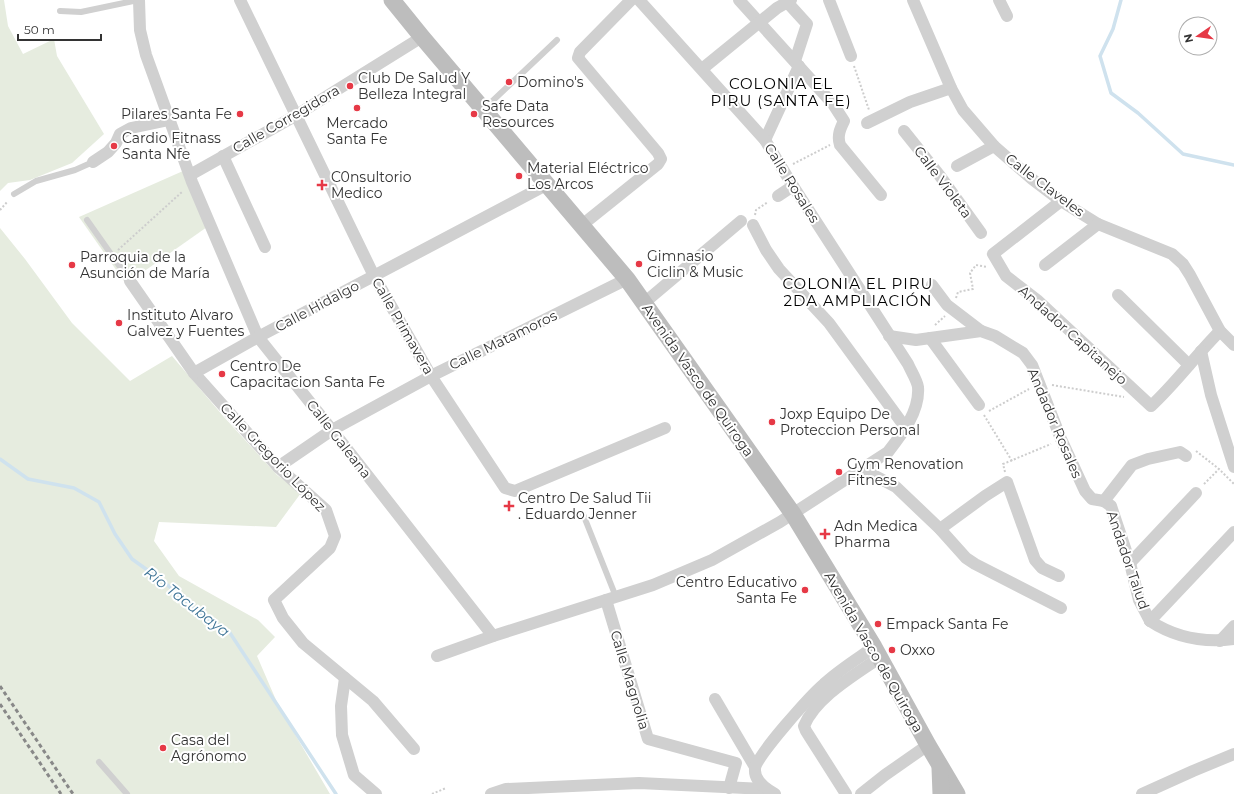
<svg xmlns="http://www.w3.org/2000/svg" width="1234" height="794" font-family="Montserrat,sans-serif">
<rect width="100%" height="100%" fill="#fff"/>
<!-- green -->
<g fill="#e6ecdf">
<polygon points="0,0 4,0 8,26 23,54 54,39 57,56 104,134 72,163 30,180 8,183 0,191"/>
<polygon points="183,171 207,227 126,284 79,217"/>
<polygon points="0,228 25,259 72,323 130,381 172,356 224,417 277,475 301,493 276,527 159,522 154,541 179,576 258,620 275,637 257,656 279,707 330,794 0,794"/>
</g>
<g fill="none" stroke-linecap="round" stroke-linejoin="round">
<!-- stream -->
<g stroke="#cfe2ee" stroke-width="3.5">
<polyline points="1121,0 1113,29 1100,56 1111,93 1138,113 1183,154 1234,165"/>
<polyline points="0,459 28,479 74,488 99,502 115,534 132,559 164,582 201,614 230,633 336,794"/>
</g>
<!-- path -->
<g stroke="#cdcdcd" stroke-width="2" stroke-dasharray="2 2" stroke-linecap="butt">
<polyline points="854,66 869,110"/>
<polyline points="793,164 830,145"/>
<polyline points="0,210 8,201"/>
<polyline points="755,215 756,210 768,202"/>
<polyline points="118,250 183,191"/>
<polyline points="956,298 958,292 973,289 970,273 976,265 987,267"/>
<polyline points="935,325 945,316"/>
<polyline points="1052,385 1124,397"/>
<polyline points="989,411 1029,389"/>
<polyline points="984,415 1012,461"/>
<polyline points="1196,451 1219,469"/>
<polyline points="1005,472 1003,464 1051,444"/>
<polyline points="1204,484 1219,469 1234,484"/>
<polyline points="432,794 446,788"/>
</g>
<!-- lane -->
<g stroke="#d0d0d0" stroke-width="6">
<polyline points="60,11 81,12 138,0"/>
<polyline points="485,108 557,40"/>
<polyline points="14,194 36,181 75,170 93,162"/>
<polyline points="87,220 130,281"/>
<polyline points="583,514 616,597"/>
<polyline points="99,762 127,794"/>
</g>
<!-- street -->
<g stroke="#d0d0d0" stroke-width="12">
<polyline points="139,0 140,30 146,55 192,182 258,337 332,430 493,636"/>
<polyline points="240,0 374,276 431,376 505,488 515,491 665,428"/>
<path d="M739 0 833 104 844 121C840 129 837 136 840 145L881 195"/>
<polyline points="829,0 851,56"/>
<polyline points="913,0 951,88 963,110 994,146 1032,179 1061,201 1098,224 1172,254 1183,264 1190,275 1220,331 1234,345"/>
<polyline points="999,0 1007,16"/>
<polyline points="787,2 807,24 795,61"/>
<polyline points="702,69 777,8 791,0"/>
<polyline points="867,123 910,102 951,88"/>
<polyline points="904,131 940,176 981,233"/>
<polyline points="765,140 799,66"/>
<polyline points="223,156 265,247"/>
<polyline points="93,162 108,152 116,143 120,134 131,128 169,120"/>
<polyline points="957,166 994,146"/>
<polyline points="190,175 295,116 422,37"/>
<polyline points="778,196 793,186"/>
<path d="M1061 201 993 254 1006 276 1037 300 1151 406C1176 383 1196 355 1220 331"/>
<polyline points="582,225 658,164 661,159 658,153 578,58 580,52 631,0"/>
<polyline points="753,225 766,250 779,269 829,323 905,427"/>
<polyline points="1045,265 1098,224"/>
<polyline points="130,281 194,373 278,467 326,510 335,536 330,548 274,600 283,618 303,643 373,701 414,749"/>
<polyline points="932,285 947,305 981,331"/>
<polyline points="1118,295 1189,365"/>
<polyline points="644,303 741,221"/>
<polyline points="889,336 916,340 981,331 995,336 1023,353 1032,365 1061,439 1085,491 1092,499 1104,501"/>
<polyline points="930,338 979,405"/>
<polyline points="1201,351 1211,395 1234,467"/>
<polyline points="194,373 258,337 548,184"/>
<polyline points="278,467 332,430 431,376 627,279"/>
<polyline points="862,469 896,487 940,529 966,558 975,564 1061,608"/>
<polyline points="1104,501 1111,506 1130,563 1139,600 1150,621"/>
<polyline points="1104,501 1132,465 1148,459 1180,452 1186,456"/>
<polyline points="940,529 985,496 1007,482 1035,560 1042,568 1059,576"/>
<polyline points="1130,563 1196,493"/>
<polyline points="606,600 648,739 736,763 729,788"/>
<polyline points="1150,621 1234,532"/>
<path d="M1150 621C1176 638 1203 643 1234 639"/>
<polyline points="1220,641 1234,626"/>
<path d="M437 656 493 636 653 585 712 560 780 522 888 452C902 434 920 411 918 387 917 380 911 371 908 364L793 186 765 140 639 0"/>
<polyline points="345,678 341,706 342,735 354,775 376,794"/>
<polyline points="715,699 755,767"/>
<polyline points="491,794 506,789 639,783 766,789"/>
<path d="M775 794C766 789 754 781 755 769 755 757 812 694 824 684 839 670 857 659 874 647"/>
<path d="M846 794 806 731 804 726C816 697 855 675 879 658"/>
<polyline points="861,794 885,775 928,745"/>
<polyline points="1142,794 1193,771 1234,754"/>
</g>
<!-- secondary -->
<g stroke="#bdbdbd" stroke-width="17">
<polyline points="392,0 422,37 627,279 793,514 874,647 928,745 957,794"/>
<polyline points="940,768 941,794"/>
</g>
<!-- rail -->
<g stroke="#888" stroke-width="3" stroke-dasharray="4 3" stroke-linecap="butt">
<polyline points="0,686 73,794"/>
<polyline points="0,704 61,794"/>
</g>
</g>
<!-- markers -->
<g fill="#e63946" stroke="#fff" stroke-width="1.5">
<circle cx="509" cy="82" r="4"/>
<circle cx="350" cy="86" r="4"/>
<circle cx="357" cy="108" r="4"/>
<circle cx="240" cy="114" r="4"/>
<circle cx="474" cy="114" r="4"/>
<circle cx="114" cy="146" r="4"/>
<circle cx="519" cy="176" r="4"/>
<path d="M320 179h4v4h4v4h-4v4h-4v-4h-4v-4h4z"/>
<circle cx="639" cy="264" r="4"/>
<circle cx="72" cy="265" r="4"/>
<circle cx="119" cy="323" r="4"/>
<circle cx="222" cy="374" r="4"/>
<circle cx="772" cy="422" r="4"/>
<circle cx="839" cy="472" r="4"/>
<path d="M507 500h4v4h4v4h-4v4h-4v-4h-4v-4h4z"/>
<path d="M823 528h4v4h4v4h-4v4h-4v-4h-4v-4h4z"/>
<circle cx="805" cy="590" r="4"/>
<circle cx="878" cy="624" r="4"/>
<circle cx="892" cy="650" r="4"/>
<circle cx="163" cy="748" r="4"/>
</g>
<g text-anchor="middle" stroke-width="4" stroke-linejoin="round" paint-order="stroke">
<!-- poi labels -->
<g font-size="14" fill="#333" stroke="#fff" text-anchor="start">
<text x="358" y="83">Club De Salud Y<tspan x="358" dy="16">Belleza Integral</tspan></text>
<text x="517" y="87">Domino's</text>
<text x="482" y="111">Safe Data<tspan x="482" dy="16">Resources</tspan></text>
<text x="232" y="119" text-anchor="end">Pilares Santa Fe</text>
<text x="357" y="128" text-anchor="middle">Mercado<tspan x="357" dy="16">Santa Fe</tspan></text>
<text x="122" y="143">Cardio Fitnass<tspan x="122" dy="16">Santa Nfe</tspan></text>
<text x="527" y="173">Material Eléctrico<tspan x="527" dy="16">Los Arcos</tspan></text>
<text x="331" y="182">C0nsultorio<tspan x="331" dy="16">Medico</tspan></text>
<text x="647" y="261">Gimnasio<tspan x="647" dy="16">Ciclin &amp; Music</tspan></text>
<text x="80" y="262">Parroquia de la<tspan x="80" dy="16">Asunción de María</tspan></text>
<text x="127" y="320">Instituto Alvaro<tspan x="127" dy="16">Galvez y Fuentes</tspan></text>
<text x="230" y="371">Centro De<tspan x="230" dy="16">Capacitacion Santa Fe</tspan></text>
<text x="780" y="419">Joxp Equipo De<tspan x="780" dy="16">Proteccion Personal</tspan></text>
<text x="847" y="469">Gym Renovation<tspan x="847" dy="16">Fitness</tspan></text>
<text x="518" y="503">Centro De Salud Tii<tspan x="518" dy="16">. Eduardo Jenner</tspan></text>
<text x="834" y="531">Adn Medica<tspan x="834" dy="16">Pharma</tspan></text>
<text x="797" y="587" text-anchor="end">Centro Educativo<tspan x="797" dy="16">Santa Fe</tspan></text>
<text x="886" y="629">Empack Santa Fe</text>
<text x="900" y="655">Oxxo</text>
<text x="171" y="745">Casa del<tspan x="171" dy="16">Agrónomo</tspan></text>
</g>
<!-- street labels -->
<g font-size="14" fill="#333" stroke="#fff">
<text transform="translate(286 119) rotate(-30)" y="5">Calle Corregidora</text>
<text transform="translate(943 182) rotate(53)" y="5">Calle Violeta</text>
<text transform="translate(792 183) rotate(58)" y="5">Calle Rosales</text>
<text transform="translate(1045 185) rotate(37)" y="5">Calle Claveles</text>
<text transform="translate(317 306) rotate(-28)" y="5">Calle Hidalgo</text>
<text transform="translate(403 326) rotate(60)" y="5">Calle Primavera</text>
<text transform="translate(1073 335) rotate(42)" y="5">Andador Capitanejo</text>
<text transform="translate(503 340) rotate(-26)" y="5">Calle Matamoros</text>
<text transform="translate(698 380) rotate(55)" y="5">Avenida Vasco de Quiroga</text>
<text transform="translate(1055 423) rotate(67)" y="5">Andador Rosales</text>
<text transform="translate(339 439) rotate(52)" y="5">Calle Galeana</text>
<text transform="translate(273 457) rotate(46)" y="5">Calle Gregorio López</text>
<text transform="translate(1128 560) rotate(71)" y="5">Andador Talud</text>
<text transform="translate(874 652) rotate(60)" y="5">Avenida Vasco de Quiroga</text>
<text transform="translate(630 680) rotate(73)" y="5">Calle Magnolia</text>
</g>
<!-- neighbourhood labels -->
<g font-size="15" letter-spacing="1" fill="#000" stroke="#fff">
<text x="781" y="89">COLONIA EL<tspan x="781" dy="17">PIRU (SANTA FE)</tspan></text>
<text x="858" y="289">COLONIA EL PIRU<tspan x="858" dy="17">2DA AMPLIACIÓN</tspan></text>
</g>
<!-- water labels -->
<g font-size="15" font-style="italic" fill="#3f7597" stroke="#fff">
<text transform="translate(187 602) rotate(38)" y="5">Río Tacubaya</text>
</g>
</g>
<!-- north arrow -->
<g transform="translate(1198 36) rotate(257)"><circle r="19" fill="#ffffff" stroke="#adadad"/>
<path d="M0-3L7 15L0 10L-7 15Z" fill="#e63946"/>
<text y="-6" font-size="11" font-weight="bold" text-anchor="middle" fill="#333333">N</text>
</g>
<!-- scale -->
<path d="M18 34v6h83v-6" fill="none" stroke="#333333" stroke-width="2"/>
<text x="24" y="34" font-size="12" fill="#333333" stroke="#ffffff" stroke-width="3" paint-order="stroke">50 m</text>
</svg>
